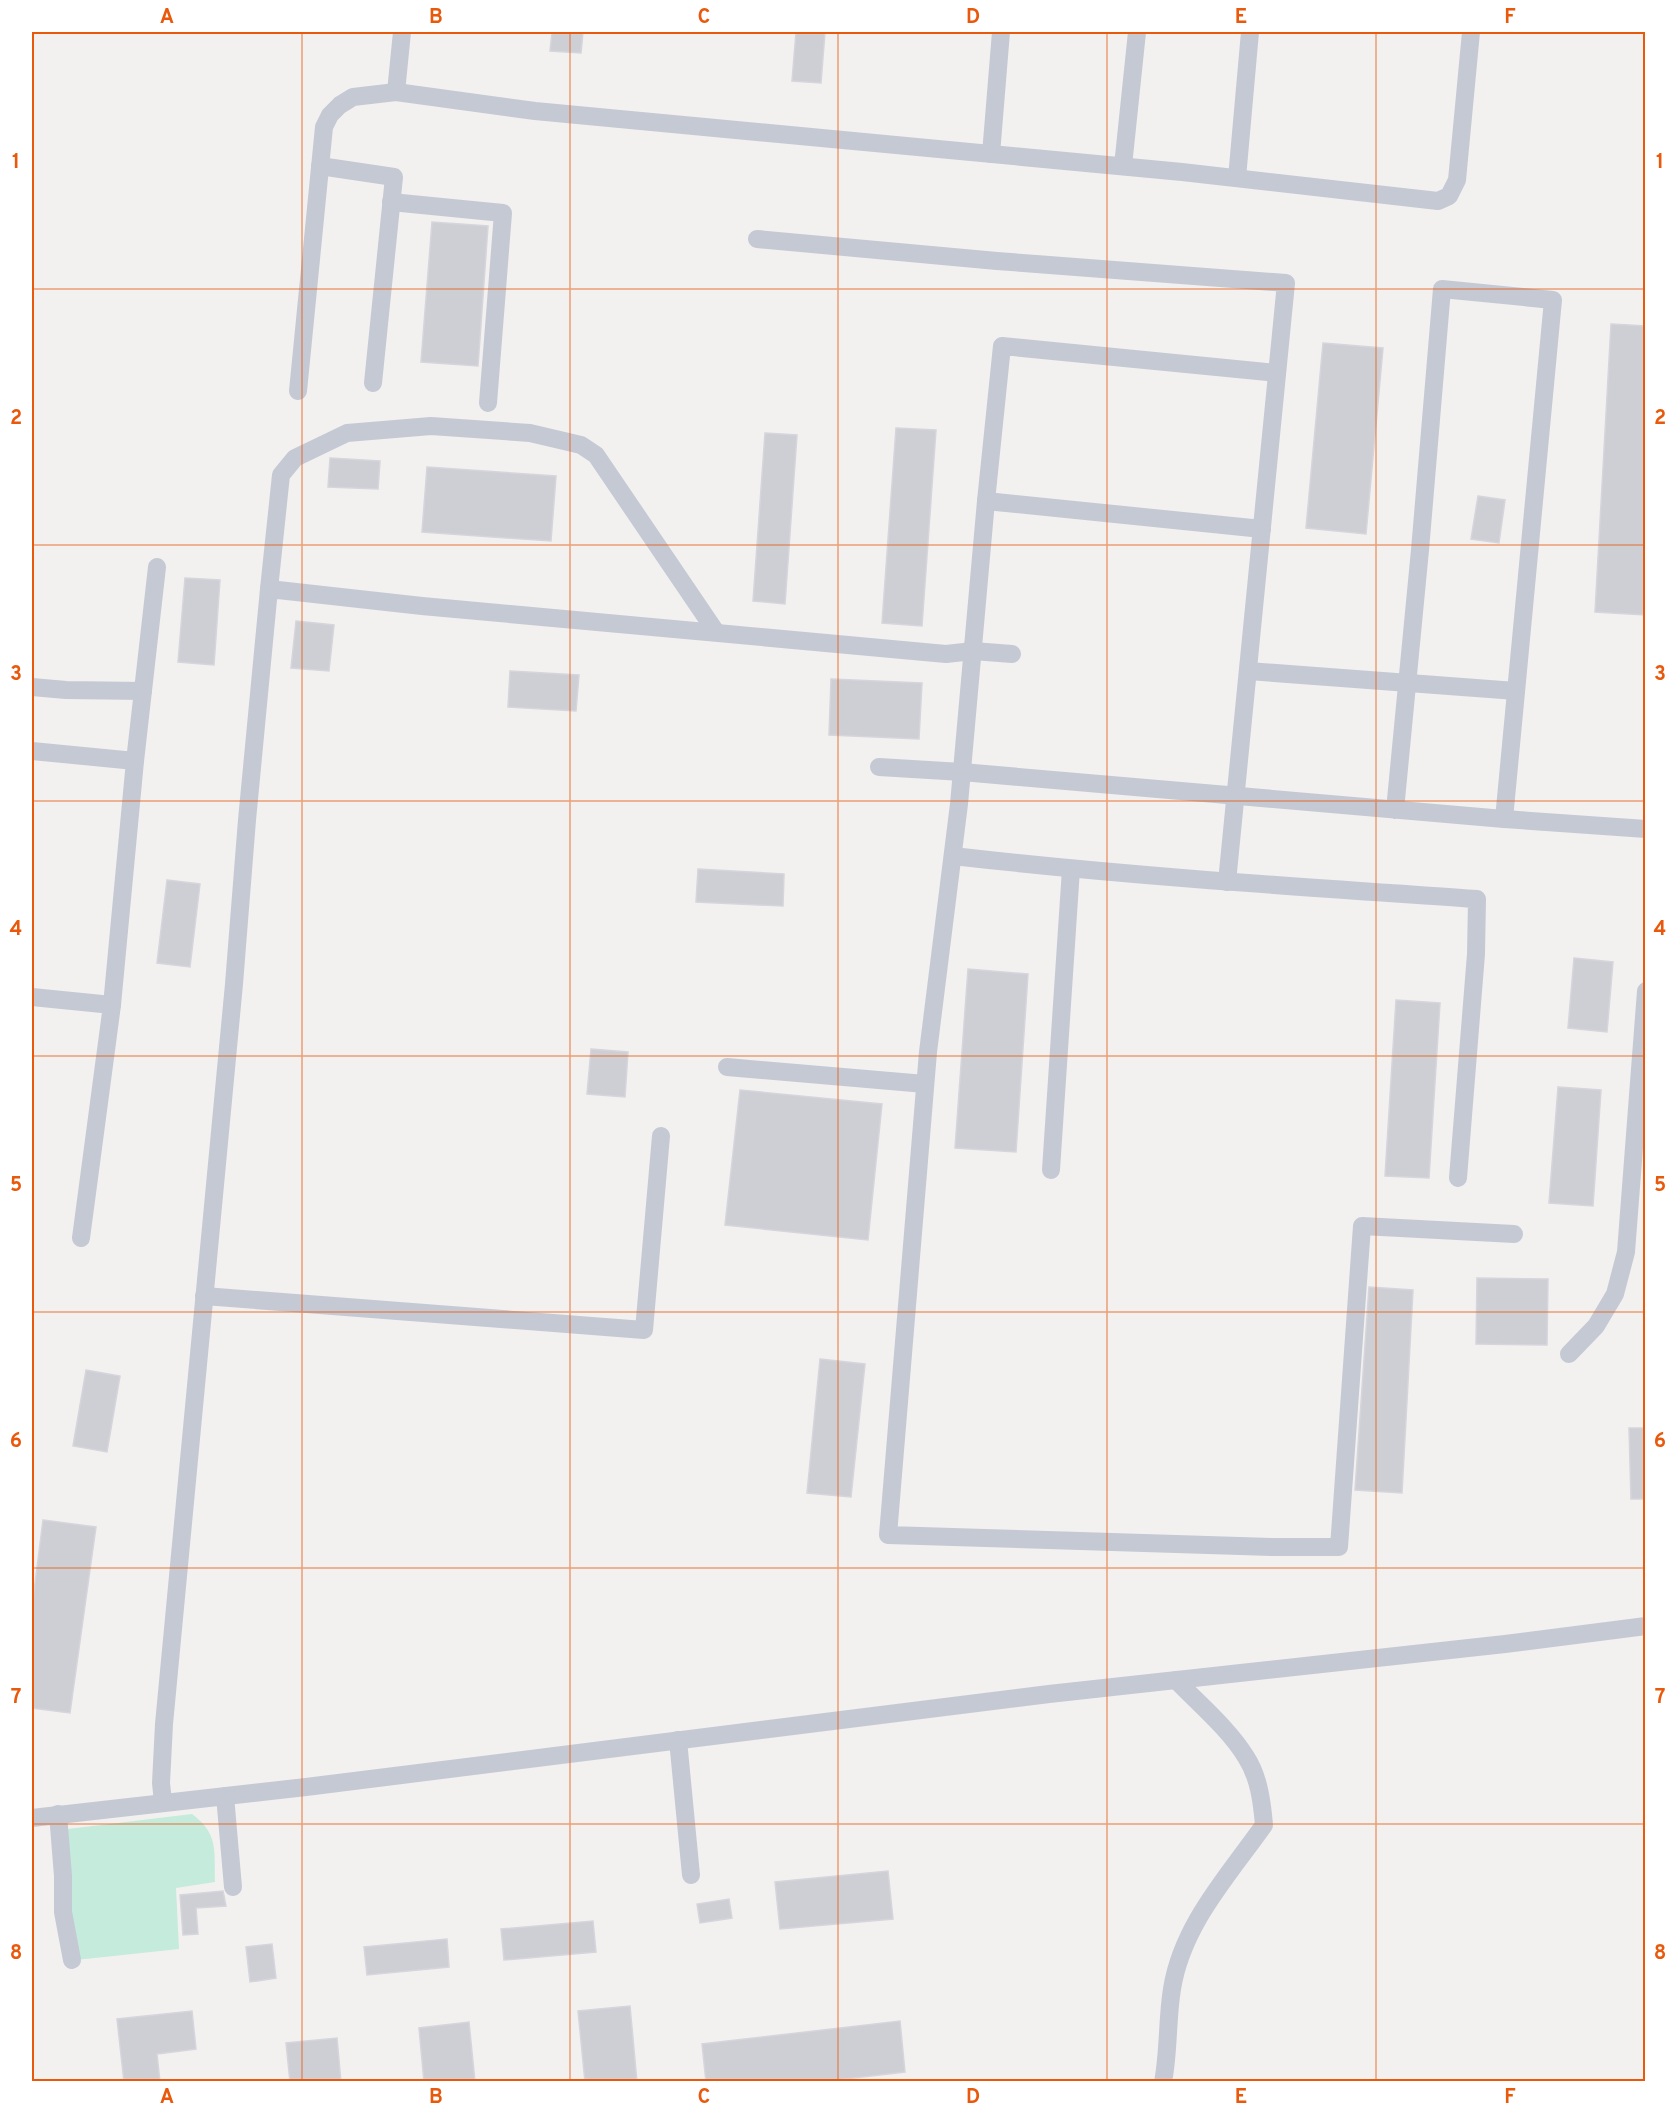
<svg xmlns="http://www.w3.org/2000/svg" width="1677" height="2113" font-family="Overpass,sans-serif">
<rect width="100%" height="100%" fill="#f2f1f0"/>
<!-- green -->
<path fill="#c4ebdc" d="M192 1814C219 1834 214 1851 215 1882L176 1888 179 1949 76 1960 67 1880 68 1829Z"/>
<!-- building -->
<g fill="#cecfd4" stroke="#d5d5db" stroke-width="1.5">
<polygon points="552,32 583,32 581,53 550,51"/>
<polygon points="796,32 825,32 821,83 792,81"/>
<polygon points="432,222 488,226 478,366 421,362"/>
<polygon points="1611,324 1646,326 1645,615 1595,612"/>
<polygon points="1323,343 1383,348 1366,534 1306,528"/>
<polygon points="896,428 936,430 922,626 882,623"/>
<polygon points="765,433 797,435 785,604 753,601"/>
<polygon points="330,458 380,461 378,489 328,487"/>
<polygon points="427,467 556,476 551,541 422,532"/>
<polygon points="1478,496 1505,500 1499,543 1471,539"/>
<polygon points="185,578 220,580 214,665 178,662"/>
<polygon points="296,621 334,625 329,671 291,668"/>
<polygon points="510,671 579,675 576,711 508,707"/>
<polygon points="831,679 922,683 919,739 829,735"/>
<polygon points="698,869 784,874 783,906 696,902"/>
<polygon points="167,880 200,884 190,967 157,963"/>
<polygon points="1574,958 1613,962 1607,1032 1568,1028"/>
<polygon points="968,969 1028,974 1016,1152 955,1148"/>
<polygon points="1396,1000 1440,1003 1429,1178 1385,1176"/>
<polygon points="591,1049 628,1052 625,1097 587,1094"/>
<polygon points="1558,1087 1601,1090 1593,1206 1549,1203"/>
<polygon points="740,1090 882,1104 868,1240 725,1225"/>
<polygon points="1477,1278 1548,1279 1547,1345 1476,1344"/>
<polygon points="1369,1287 1413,1290 1402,1493 1355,1490"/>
<polygon points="820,1359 865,1364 851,1497 807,1493"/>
<polygon points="86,1370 120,1376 107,1452 73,1446"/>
<polygon points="1629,1428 1646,1428 1646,1499 1631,1499"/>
<polygon points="43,1520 96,1527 70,1713 32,1708 32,1607"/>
<polygon points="888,1871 893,1919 780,1929 775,1882"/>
<polygon points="223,1891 226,1906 196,1908 198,1934 183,1935 180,1895"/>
<polygon points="729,1899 732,1918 700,1923 697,1904"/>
<polygon points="593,1921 596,1952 504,1960 501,1929"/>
<polygon points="447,1939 449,1967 367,1975 364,1947"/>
<polygon points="272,1944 276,1978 250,1982 246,1947"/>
<polygon points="630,2006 637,2082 585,2082 578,2011"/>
<polygon points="192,2011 196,2049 157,2054 160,2082 124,2082 117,2019"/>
<polygon points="900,2021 905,2072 819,2082 706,2082 702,2044"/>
<polygon points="469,2022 475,2082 424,2082 419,2028"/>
<polygon points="337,2038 341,2082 290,2082 286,2043"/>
</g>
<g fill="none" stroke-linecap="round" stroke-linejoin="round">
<!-- minor -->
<g stroke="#c5c9d3" stroke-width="18">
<polyline points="396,92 402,32"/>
<polyline points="991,154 1001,32"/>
<polyline points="320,166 394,177 373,383"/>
<polyline points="1123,166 1137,32"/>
<polyline points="1237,178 1250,32"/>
<polyline points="391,202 503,213 488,403"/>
<polyline points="757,239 997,261 1286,283 1227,882"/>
<polyline points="298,391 324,127 330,115 340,105 353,97 396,92 535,111 1182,172 1438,201 1449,196 1457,180 1471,32"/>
<polyline points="986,501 959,804 928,1052 888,1535 1272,1547 1339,1547 1362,1226 1514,1234"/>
<polyline points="1262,529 986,501 1002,346 1277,373"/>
<polyline points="269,589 281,475 295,458 347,433 431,426 530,433 581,445 596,455 716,632"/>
<polyline points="1248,671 1516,691"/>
<polyline points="32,687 66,690 143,691"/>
<polyline points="32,751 135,761 112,1005"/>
<polyline points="135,761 157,567"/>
<polyline points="879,767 962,772 1504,819 1553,300 1442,289 1420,550 1395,810"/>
<polyline points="1504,819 1646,829"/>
<path d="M953 856C1127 876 1302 887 1477 899L1476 954 1458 1178"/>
<polyline points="32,997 112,1005 81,1238"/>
<polyline points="727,1067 925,1084"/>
<polyline points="1051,1170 1071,869"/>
<polyline points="204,1296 644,1330 661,1136"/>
<polyline points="1569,1354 1596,1326 1615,1294 1626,1252 1646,991"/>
<polyline points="678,1740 691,1875"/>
<polyline points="225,1796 233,1887"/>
<polyline points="163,1802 161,1783 164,1724 234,984 247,820 269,589 422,606 946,654 973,651 1012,654"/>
<polyline points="58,1814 63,1876 63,1912 72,1960"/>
<polyline points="32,1818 306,1787 1049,1694 1505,1644 1646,1626"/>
<path d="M1163 2082C1169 2051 1167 2019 1172 1989 1182 1925 1228 1876 1264 1825 1262 1802 1259 1777 1246 1757 1229 1729 1199 1704 1176 1680"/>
</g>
</g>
<!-- grid -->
<path fill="none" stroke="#e8590c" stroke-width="1.5" stroke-opacity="0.55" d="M302 32V2082M570 32V2082M838 32V2082M1107 32V2082M1376 32V2082M32 289H1646M32 545H1646M32 801H1646M32 1056H1646M32 1312H1646M32 1568H1646M32 1824H1646"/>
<!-- border -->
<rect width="1677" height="2113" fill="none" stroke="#ffffff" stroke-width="66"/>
<rect x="33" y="33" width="1611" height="2047" fill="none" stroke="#e8590c" stroke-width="2"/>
<g font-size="20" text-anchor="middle" font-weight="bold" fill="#e8590c">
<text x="167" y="23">A</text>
<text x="436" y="23">B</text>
<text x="704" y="23">C</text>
<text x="973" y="23">D</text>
<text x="1241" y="23">E</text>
<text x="1510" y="23">F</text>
<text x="16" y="168">1</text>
<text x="1660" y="168">1</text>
<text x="16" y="424">2</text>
<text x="1660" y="424">2</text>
<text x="16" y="680">3</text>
<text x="1660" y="680">3</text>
<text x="16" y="935">4</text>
<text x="1660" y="935">4</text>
<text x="16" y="1191">5</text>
<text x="1660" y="1191">5</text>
<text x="16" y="1447">6</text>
<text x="1660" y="1447">6</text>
<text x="16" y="1703">7</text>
<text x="1660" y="1703">7</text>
<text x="16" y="1959">8</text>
<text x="1660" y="1959">8</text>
<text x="167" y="2103">A</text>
<text x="436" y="2103">B</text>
<text x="704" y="2103">C</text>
<text x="973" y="2103">D</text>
<text x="1241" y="2103">E</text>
<text x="1510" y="2103">F</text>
</g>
</svg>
